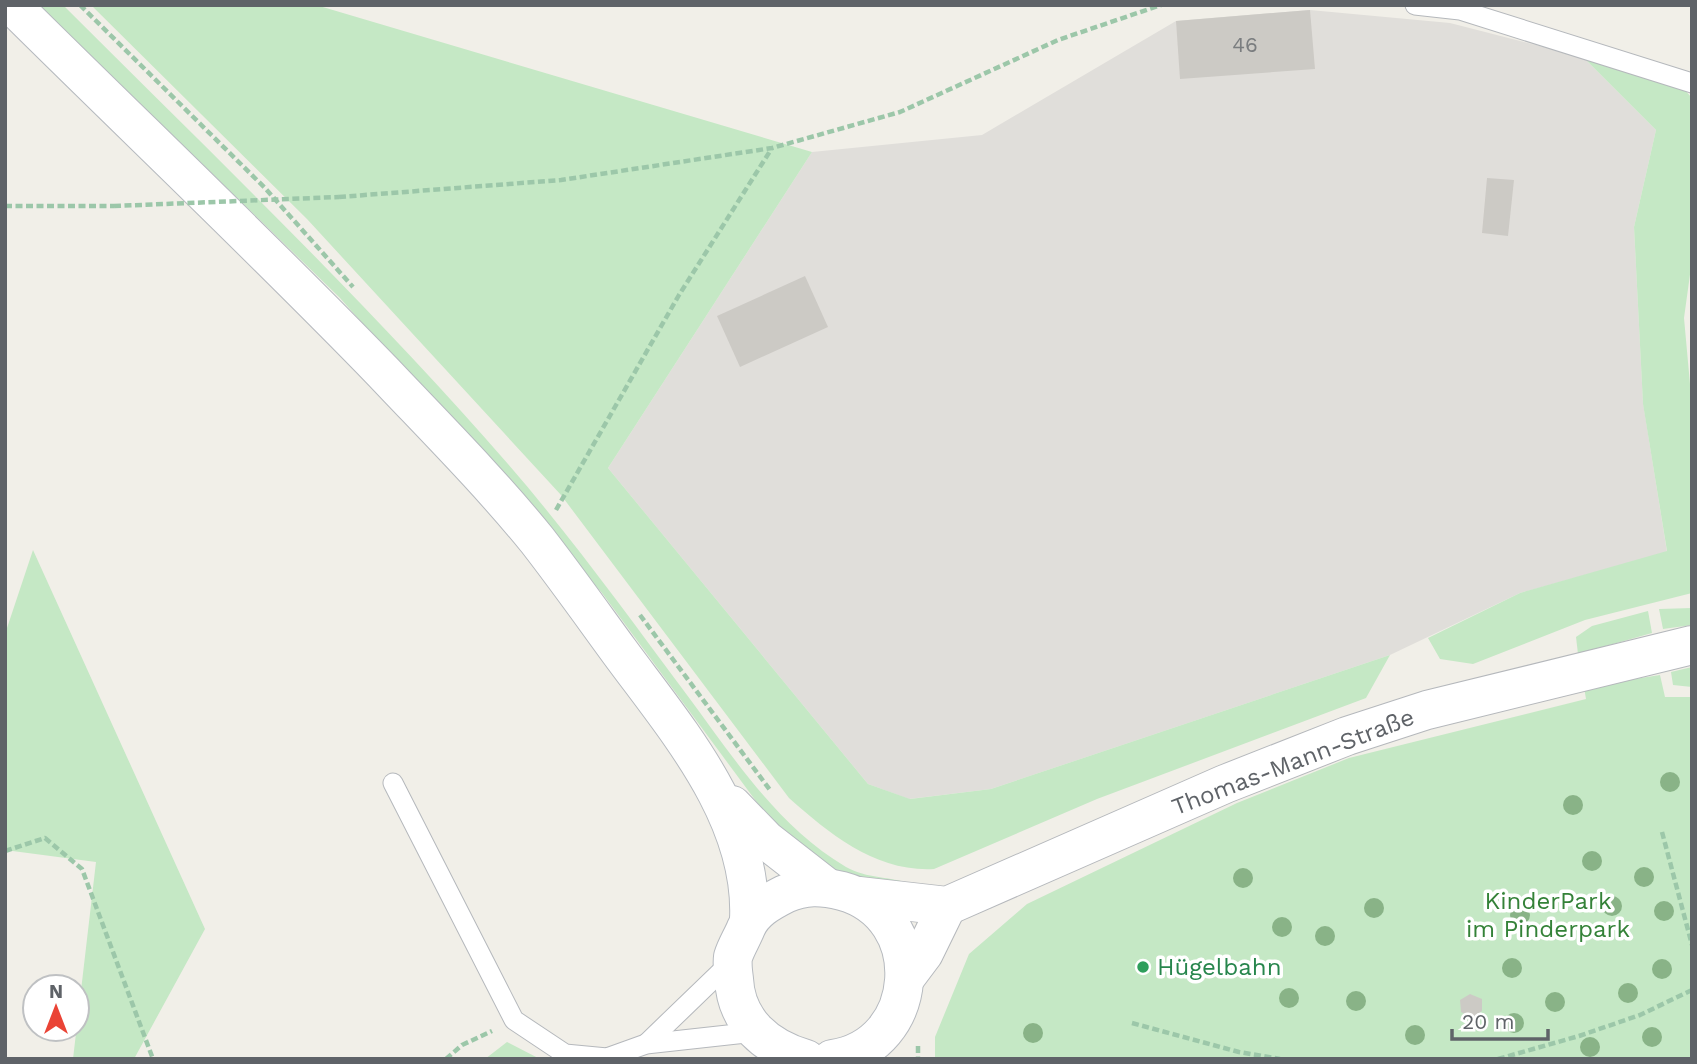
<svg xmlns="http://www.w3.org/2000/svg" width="1697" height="1064" font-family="'Work Sans',sans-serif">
<rect width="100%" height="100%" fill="#f1efe8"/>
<!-- industrial -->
<polygon fill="#e0deda" points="1310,10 1450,23 1583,57 1656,130 1634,227 1643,403 1667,552 1520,593 1390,655 991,789 909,799 868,784 608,468 812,152 982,135 1176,21"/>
<!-- green -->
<g fill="#c5e8c5">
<path d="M39 5H63C214 156 368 303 508 464 572 538 629 617 687 695 734 758 776 825 846 867 867 879 890 876 911 884L843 876 805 849 764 812 602 593 340 298Z"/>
<path d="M91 5H316L812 152 608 468 868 784 910 799 991 789 1390 655 1366 698 1097 799 934 869C876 872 831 835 789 798L561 495 307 219Z"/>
<polygon points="1583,57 1683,88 1692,98 1692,260 1684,318 1692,406 1692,593 1585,620 1473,664 1440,659 1428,638 1520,593 1667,551 1643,404 1634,227 1656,130"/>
<polygon points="33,550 205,929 134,1059 73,1059 96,862 5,850 5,634"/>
<polygon points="1692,608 1692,625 1663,629 1659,609"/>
<polygon points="1648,611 1652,633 1578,654 1576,637 1592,626"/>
<polygon points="1692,667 1692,687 1673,685 1671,672"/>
<polygon points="1660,675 1665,697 1692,697 1692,1059 935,1059 935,1037 969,954 1027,904 1237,803 1349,758 1586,699 1584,687"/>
<polygon points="507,1042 540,1059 485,1059"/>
</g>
<!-- building -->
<g fill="#cccac5">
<polygon points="1310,10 1315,69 1180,79 1176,21"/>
<polygon points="1487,178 1514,180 1508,236 1482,233"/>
<polygon points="805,276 828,327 740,367 717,316"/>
<polygon points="1470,994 1482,999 1482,1011 1472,1018 1461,1012 1460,1000"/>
</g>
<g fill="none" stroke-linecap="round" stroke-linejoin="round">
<!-- lane casing -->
<g stroke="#b5b8bc" stroke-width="21">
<g id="lane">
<polyline points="1415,5 1460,10 1692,83"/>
<polyline points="393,783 514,1020 565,1054 607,1058 646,1044 755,1032"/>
<polyline points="646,1044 732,961"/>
</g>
</g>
<!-- street casing -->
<g stroke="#b5b8bc" stroke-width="40">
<g id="street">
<polyline points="859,896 947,906 1225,784 1347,736 1427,710 1692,645"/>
<polyline points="906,977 924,953 947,906"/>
</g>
</g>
<!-- secondary casing -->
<g stroke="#b6babf" stroke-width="40">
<g id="secondary">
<path d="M12 5C136 128 262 247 383 372 435 427 489 481 537 540 565 576 592 614 619 651 677 730 754 817 749 920"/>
<polyline points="732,805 766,840 825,886"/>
<path d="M806 1059C767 1048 736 1022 734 979 733 972 732 964 733 957 736 947 742 938 746 928 753 911 769 902 785 894 805 885 822 886 842 891 931 915 922 1047 832 1059"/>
</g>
</g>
<!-- path -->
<g stroke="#9cc7a9" stroke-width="4.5" stroke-dasharray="7 3.5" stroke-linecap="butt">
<polyline points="80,5 265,188 353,287"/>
<polyline points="339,197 561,180 772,148 900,112 1058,40 1161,5"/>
<polyline points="5,206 114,206"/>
<polyline points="556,510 679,295 772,148"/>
<polyline points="640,615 770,790"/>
<polyline points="1662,832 1692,945"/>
<polyline points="5,851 45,838 82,869 153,1059"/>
<polyline points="1132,1023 1239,1052 1280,1059"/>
<polyline points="918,1046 918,1059"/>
<polyline points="446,1059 462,1045 492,1031"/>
<polyline points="1498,1059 1579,1036 1640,1015 1692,990"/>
</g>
<!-- lane -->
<use href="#lane" stroke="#fff" stroke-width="19"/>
<!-- street -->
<use href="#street" stroke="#fff" stroke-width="38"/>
<!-- secondary -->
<use href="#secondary" stroke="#fff" stroke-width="38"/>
<!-- path-bridge -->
<polyline stroke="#9cc7a9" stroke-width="4.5" stroke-dasharray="7 3.5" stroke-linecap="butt" points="114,206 339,197"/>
</g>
<!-- trees -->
<g fill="#89b387">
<circle cx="1670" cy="782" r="10"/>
<circle cx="1573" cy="805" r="10"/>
<circle cx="1592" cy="861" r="10"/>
<circle cx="1644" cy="877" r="10"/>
<circle cx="1243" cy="878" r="10"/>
<circle cx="1612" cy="906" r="10"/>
<circle cx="1374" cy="908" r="10"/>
<circle cx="1664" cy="911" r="10"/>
<circle cx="1520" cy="915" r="10"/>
<circle cx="1282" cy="927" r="10"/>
<circle cx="1325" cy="936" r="10"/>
<circle cx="1512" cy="968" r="10"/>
<circle cx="1662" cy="969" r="10"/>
<circle cx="1628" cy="993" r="10"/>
<circle cx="1289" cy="998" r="10"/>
<circle cx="1356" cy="1001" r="10"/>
<circle cx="1555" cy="1002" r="10"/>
<circle cx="1514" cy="1023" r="10"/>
<circle cx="1033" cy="1033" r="10"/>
<circle cx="1415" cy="1035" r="10"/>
<circle cx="1652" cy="1037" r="10"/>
<circle cx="1590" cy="1047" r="10"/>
</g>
<!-- markers -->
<circle fill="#2e9e5b" stroke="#fff" stroke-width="2.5" cx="1143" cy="967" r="7"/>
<g text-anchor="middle" stroke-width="7" stroke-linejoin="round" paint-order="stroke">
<!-- number labels -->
<g font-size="21" fill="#7a7d7f">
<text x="1245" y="52">46</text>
</g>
<!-- street labels -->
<g font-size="24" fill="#5f6368" stroke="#fff">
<text transform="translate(1293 762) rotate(-21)" y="8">Thomas-Mann-Straße</text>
</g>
<!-- park labels -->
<g font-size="24" fill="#348238" stroke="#fff">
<text x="1548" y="909">KinderPark<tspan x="1548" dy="28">im Pinderpark</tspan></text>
</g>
<!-- leisure labels -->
<g font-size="24" fill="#27864d" stroke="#fff" text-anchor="start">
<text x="1157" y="975">Hügelbahn</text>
</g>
</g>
<!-- border -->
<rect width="1697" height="1064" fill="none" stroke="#5f6368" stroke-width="14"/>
<!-- north arrow -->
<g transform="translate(56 1008)"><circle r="33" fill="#ffffff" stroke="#bfc1c3" stroke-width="2"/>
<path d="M0-5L12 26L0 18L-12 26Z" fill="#ea4335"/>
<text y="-10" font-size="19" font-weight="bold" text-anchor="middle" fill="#5f6368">N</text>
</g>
<!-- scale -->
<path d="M1452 1029v10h96v-10" fill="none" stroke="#5f6368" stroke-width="3.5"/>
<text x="1462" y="1029" font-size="21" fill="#5f6368" stroke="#ffffff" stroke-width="5" paint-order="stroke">20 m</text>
</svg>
